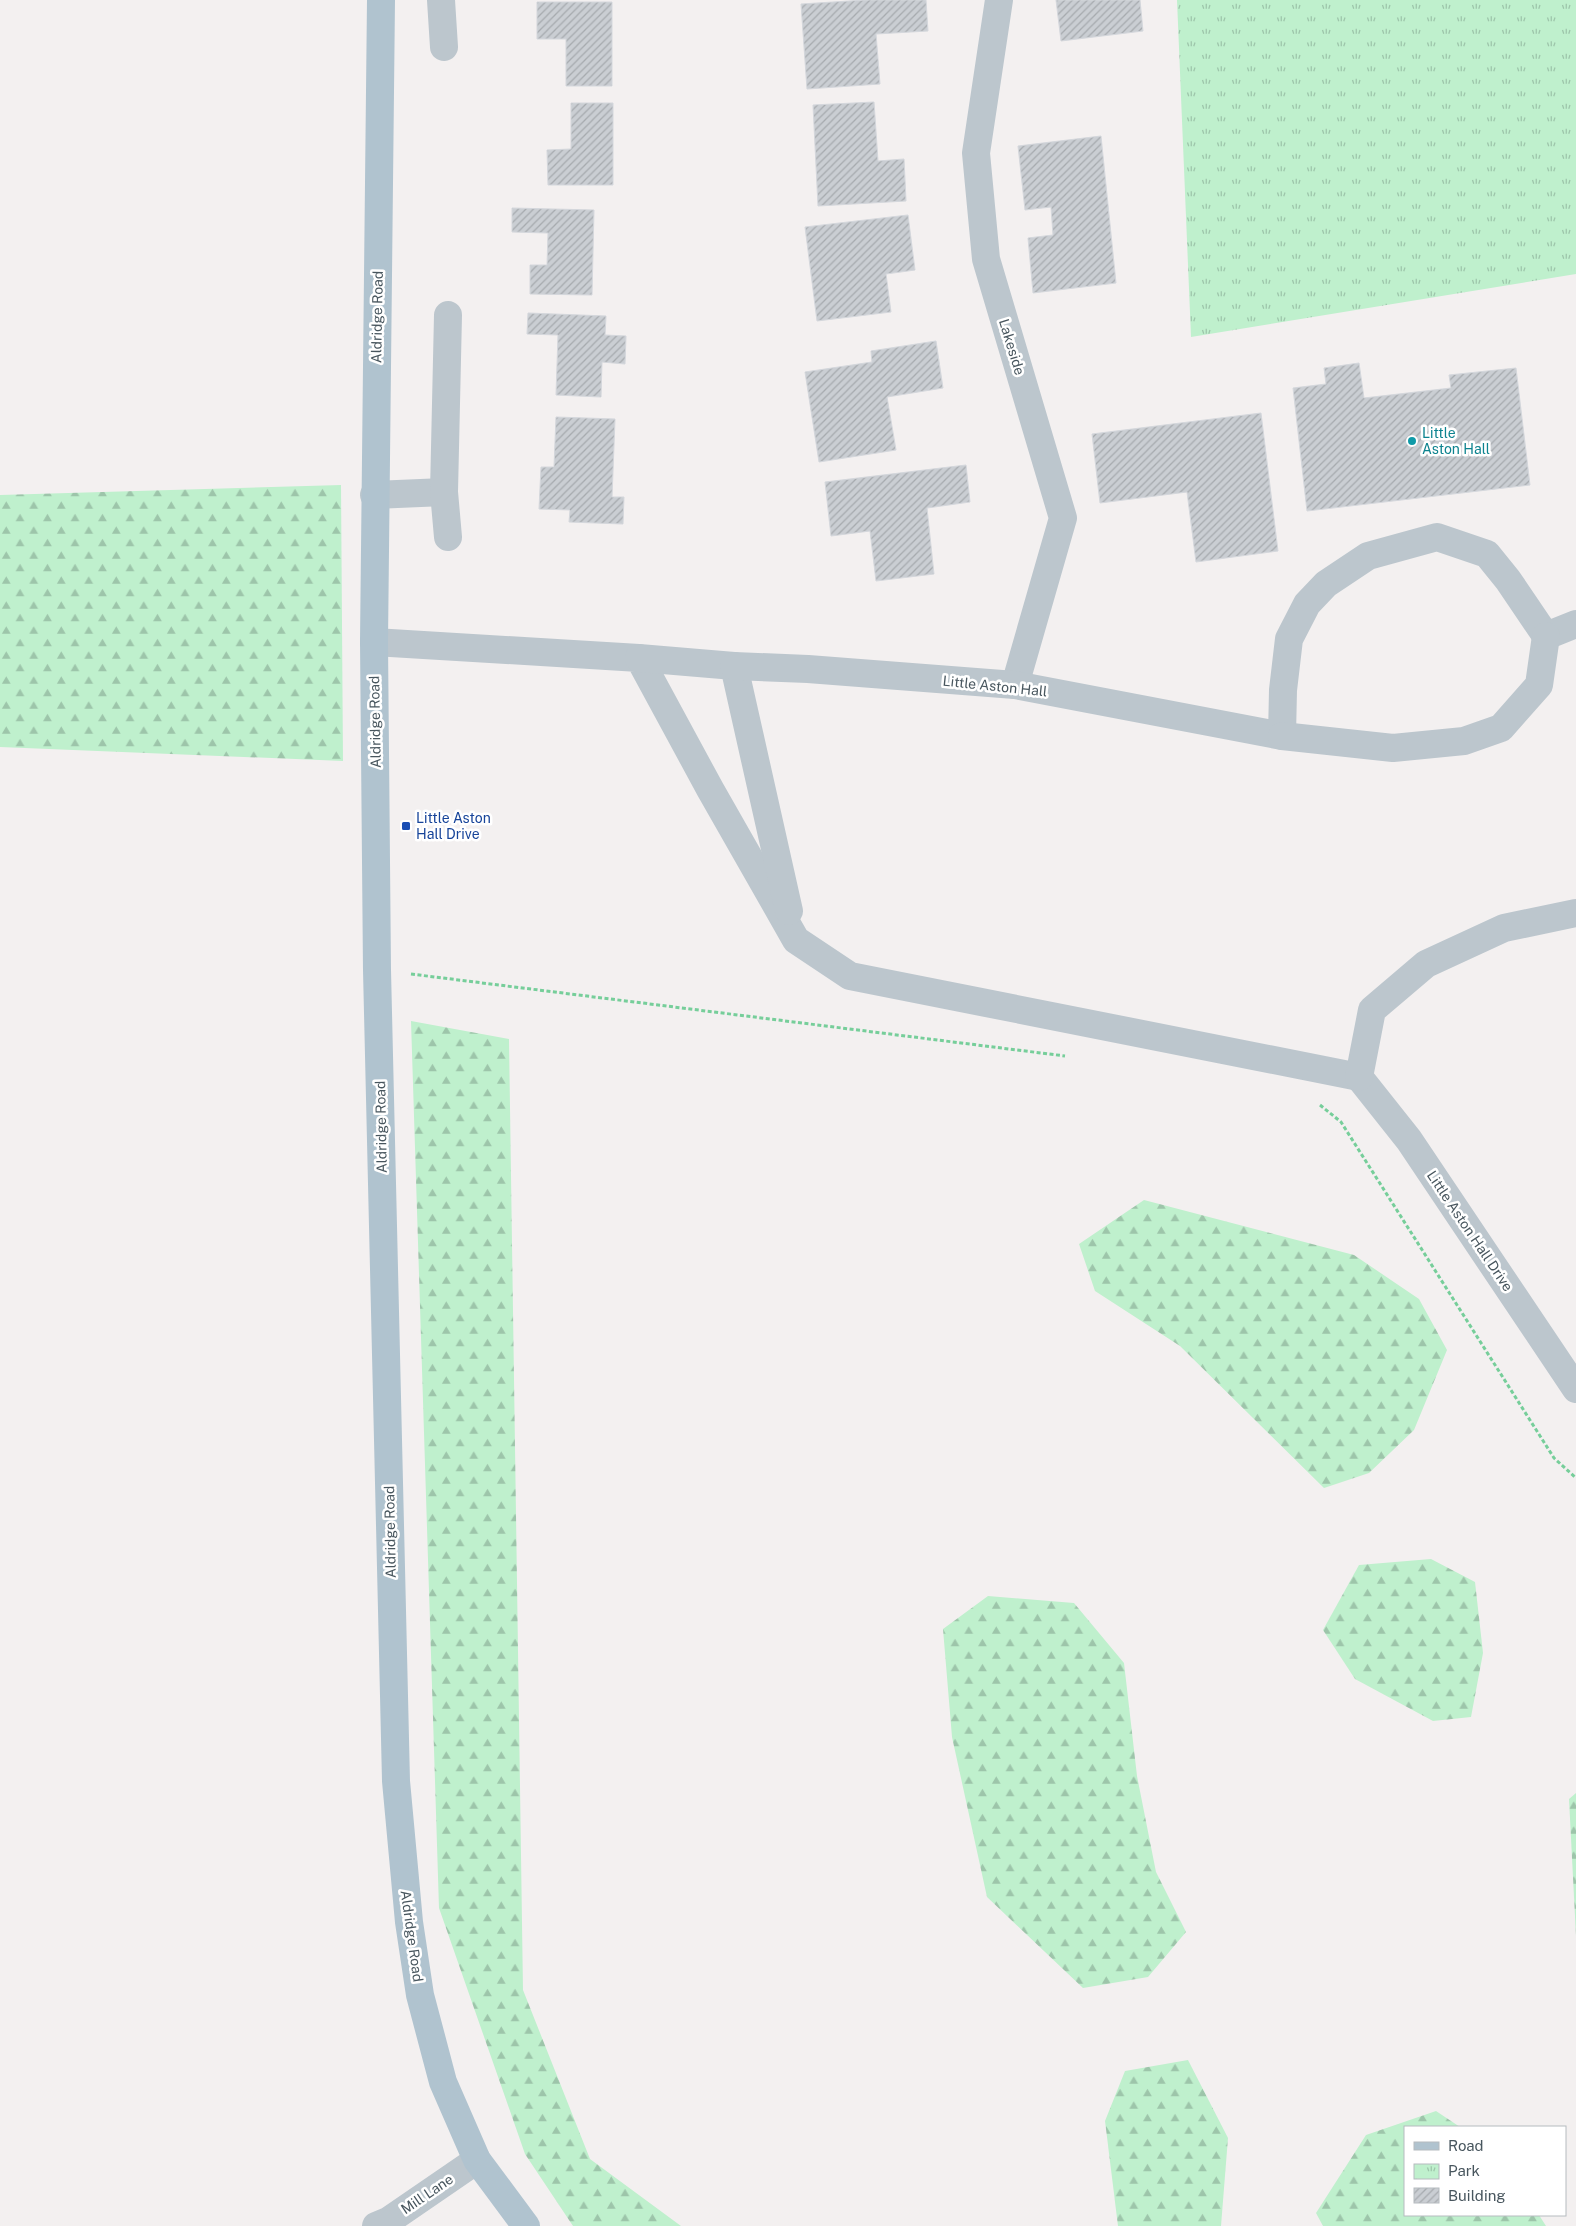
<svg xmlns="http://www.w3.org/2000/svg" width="1576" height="2226" font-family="'Public Sans',sans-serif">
<defs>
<pattern id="forest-firs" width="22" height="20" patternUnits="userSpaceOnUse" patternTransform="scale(1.25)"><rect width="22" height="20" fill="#bff0cd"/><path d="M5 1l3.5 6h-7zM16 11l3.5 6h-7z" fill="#9dc5aa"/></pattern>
<pattern id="park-tufts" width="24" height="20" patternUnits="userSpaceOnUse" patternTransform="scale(1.25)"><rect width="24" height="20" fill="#bff0cd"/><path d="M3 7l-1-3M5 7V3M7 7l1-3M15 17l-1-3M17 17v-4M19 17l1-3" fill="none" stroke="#9dc5aa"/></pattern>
<pattern id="building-hatch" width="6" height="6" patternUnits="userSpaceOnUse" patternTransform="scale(1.25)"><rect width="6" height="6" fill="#caced3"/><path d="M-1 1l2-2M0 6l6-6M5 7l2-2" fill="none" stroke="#a6aaae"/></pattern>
</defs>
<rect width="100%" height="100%" fill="#f3f0f0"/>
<!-- forest -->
<g fill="url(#forest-firs)">
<polygon points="341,485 343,761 0,747 0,495"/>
<polygon points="411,1021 509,1039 523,1990 590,2159 681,2226 573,2226 525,2154 439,1908"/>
<polygon points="1144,1200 1354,1255 1419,1299 1447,1350 1414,1430 1369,1473 1324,1488 1180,1346 1095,1291 1079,1244"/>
<polygon points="1431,1559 1475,1582 1483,1653 1471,1717 1433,1721 1355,1679 1323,1630 1359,1565"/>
<polygon points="988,1596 1074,1603 1124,1663 1137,1776 1156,1872 1186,1932 1148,1977 1083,1988 987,1897 952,1737 943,1629"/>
<polygon points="1576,1793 1576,1936 1569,1799"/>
<polygon points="1188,2060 1228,2138 1221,2226 1118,2226 1105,2121 1125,2071"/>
<polygon points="1436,2111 1460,2127 1405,2127 1405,2215 1539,2215 1546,2226 1323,2226 1316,2213 1366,2135"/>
</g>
<!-- park -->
<polygon fill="url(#park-tufts)" points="1177,0 1576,0 1576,274 1191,337"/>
<!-- building -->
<g fill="url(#building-hatch)" stroke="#d4d7dc">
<polygon points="865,0 926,0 928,31 876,34 880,84 807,89 801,4"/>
<polygon points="1056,0 1140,0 1143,31 1061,41"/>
<polygon points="537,2 612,2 612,86 566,86 566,39 537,39"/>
<polygon points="874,102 878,161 904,159 906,201 818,206 813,105"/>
<polygon points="571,103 613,103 613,185 548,185 547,150 571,149"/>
<polygon points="1101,136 1116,283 1033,293 1028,238 1053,235 1051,207 1025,210 1018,146"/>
<polygon points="512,208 594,210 592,295 530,294 530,265 547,265 548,233 512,232"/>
<polygon points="908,215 915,270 886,274 891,312 817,321 805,227"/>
<polygon points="528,313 606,316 605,335 626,336 625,364 602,362 601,397 556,395 558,335 527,334"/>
<polygon points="936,341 943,388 887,397 896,450 819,462 805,372 872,362 871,351"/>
<polygon points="1359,363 1364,398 1451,388 1449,375 1516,368 1530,485 1307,511 1293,388 1326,384 1324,368"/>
<polygon points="1261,413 1278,551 1196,562 1187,492 1100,503 1092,434"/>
<polygon points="556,417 615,419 612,497 624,497 623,524 569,522 570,510 539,509 541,467 554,467"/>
<polygon points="966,465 970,502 927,508 934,574 876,581 870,531 831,536 825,482"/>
</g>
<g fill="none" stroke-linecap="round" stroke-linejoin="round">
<!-- path -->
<g stroke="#76ce9a" stroke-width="3" stroke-dasharray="4 2.5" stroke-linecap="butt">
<polyline points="411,974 1065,1056"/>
<polyline points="1320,1105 1341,1122 1554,1458 1576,1478"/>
</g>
<!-- minor -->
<g stroke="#bcc6cd" stroke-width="28">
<polyline points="441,0 444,47"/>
<polyline points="999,0 976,153 986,259 1063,518 1015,685"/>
<polyline points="374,495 444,492"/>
<polyline points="448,537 444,492 448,315"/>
<polyline points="374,642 639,658 710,789 796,940 850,976 1359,1077"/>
<polyline points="639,658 734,666 789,911"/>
<polyline points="734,666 808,669 1015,685 1282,736 1283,690 1289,639 1307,604 1326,584 1368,556 1437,537 1487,554 1508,580 1546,636 1576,624"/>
<polyline points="1282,736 1393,748 1464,741 1501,728 1539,685 1546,636"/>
<polyline points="1359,1077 1409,1140 1576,1389"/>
<polyline points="1359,1077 1372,1010 1426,964 1504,928 1576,913"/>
<polyline points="376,2226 388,2221 477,2160"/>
</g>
<!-- major -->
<polyline stroke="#b0c3cf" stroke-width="28" points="381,0 374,642 377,970 396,1781 409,1922 420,1995 443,2082 477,2160 526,2226"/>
</g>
<!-- markers -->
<circle fill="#0f9aa8" stroke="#fff" stroke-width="2" cx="1412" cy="441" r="5"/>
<rect fill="#1a4fb4" stroke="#fff" stroke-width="2" x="401" y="821" width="10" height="10" rx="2.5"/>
<g text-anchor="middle" stroke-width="5" stroke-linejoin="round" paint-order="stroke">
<!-- street labels -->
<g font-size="14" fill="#48565e" stroke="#fff">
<text transform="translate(377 317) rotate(-89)" y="5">Aldridge Road</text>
<text transform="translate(1012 347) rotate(73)" y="5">Lakeside</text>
<text transform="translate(995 686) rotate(6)" y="5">Little Aston Hall</text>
<text transform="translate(375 722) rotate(-91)" y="5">Aldridge Road</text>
<text transform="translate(381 1127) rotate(-91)" y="5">Aldridge Road</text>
<text transform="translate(1470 1231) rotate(56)" y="5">Little Aston Hall Drive</text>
<text transform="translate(390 1532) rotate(-91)" y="5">Aldridge Road</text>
<text transform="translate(412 1936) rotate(82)" y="5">Aldridge Road</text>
<text transform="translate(427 2194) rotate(-34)" y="5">Mill Lane</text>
</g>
<!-- culture labels -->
<g font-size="14" fill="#0d838f" stroke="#fff" text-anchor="start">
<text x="1422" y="438">Little<tspan x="1422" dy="16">Aston Hall</tspan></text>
</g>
<!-- transit labels -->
<g font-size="14" fill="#164399" stroke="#fff" text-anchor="start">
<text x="416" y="823">Little Aston<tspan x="416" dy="16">Hall Drive</tspan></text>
</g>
</g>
<!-- legend -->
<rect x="1404" y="2126" width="162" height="90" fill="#ffffff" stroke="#b6bbbf"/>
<rect x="1414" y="2142" width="25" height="8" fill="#b0c3cf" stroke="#b6bbbf"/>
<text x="1448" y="2151" font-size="15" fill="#48565e">Road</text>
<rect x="1414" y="2164" width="25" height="15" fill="url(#park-tufts)" stroke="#b6bbbf"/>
<text x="1448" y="2176" font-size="15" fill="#48565e">Park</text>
<rect x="1414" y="2188" width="25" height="15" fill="url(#building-hatch)" stroke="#b6bbbf"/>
<text x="1448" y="2201" font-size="15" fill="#48565e">Building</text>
</svg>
